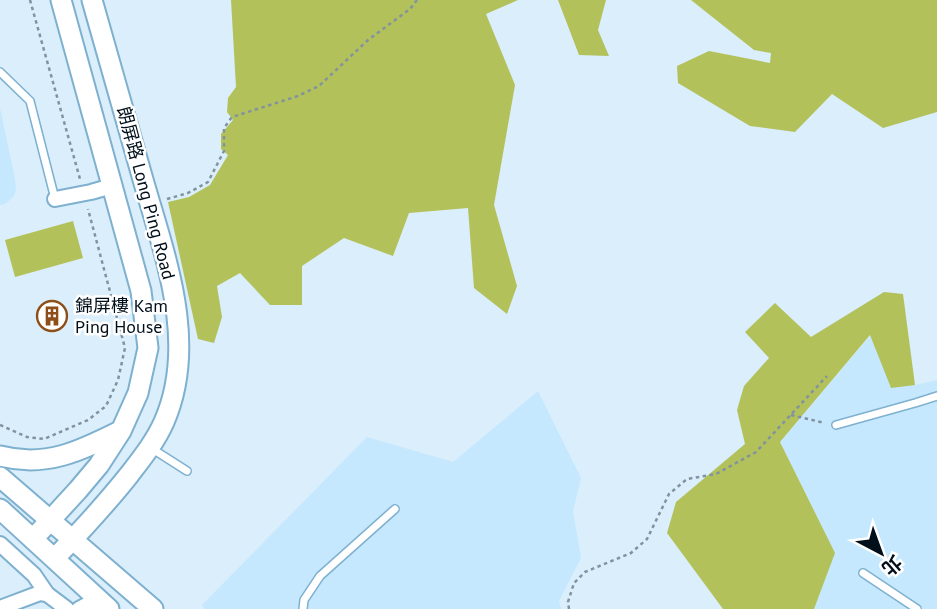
<svg xmlns="http://www.w3.org/2000/svg" width="937" height="609" font-family="'PT Sans','Noto Sans TC',sans-serif">
<rect width="100%" height="100%" fill="#daeefb"/>
<!-- built -->
<g fill="#c5e8fe">
<polygon points="0,108 15,179 16,190 14,196 5,204 0,205"/>
<polygon points="871,335 915,385 937,380 937,609 814,609 834,553 780,442"/>
<polygon points="538,391 581,478 573,511 581,558 559,601 561,609 205,609 202,605 367,437 453,462"/>
</g>
<!-- green -->
<g fill="#b3c15b">
<polygon points="231,0 518,0 486,14 515,85 494,205 517,286 507,314 474,288 468,208 409,213 393,256 344,238 302,266 302,305 270,305 240,273 217,286 222,317 214,343 198,339 168,202 189,197 210,185 228,155 221,149 221,134 233,120 227,112 228,98 236,87"/>
<polygon points="558,0 606,0 598,30 609,56 579,55"/>
<polygon points="691,0 937,0 937,112 883,128 832,94 795,132 750,126 678,83 677,66 709,51 770,63 771,53 754,50"/>
<polygon points="73,221 83,258 15,277 5,240"/>
<polygon points="884,292 903,294 915,385 891,388 870,335 780,442 835,553 814,609 723,609 667,533 676,502 745,444 737,410 744,386 769,358 745,332 775,303 811,337"/>
</g>
<g fill="none" stroke-linecap="round" stroke-linejoin="round">
<!-- lane casing -->
<g stroke="#7eb0cf" stroke-width="10">
<g id="lane">
<polyline points="0,72 30,101 55,199"/>
<polyline points="836,425 915,403 937,396"/>
<polyline points="151,448 187,471"/>
<polyline points="863,573 917,609"/>
<polyline points="303,609 304,600 320,576 395,509"/>
</g>
</g>
<!-- street casing -->
<g stroke="#7eb0cf" stroke-width="18">
<g id="street">
<polyline points="55,199 91,192 112,186"/>
<polyline points="0,544 34,575 47,594 67,609"/>
<polyline points="0,608 40,593 47,594"/>
<polyline points="79,609 98,599"/>
</g>
</g>
<!-- secondary casing -->
<g stroke="#7eb0cf" stroke-width="23">
<g id="secondary">
<path d="M0 456C46 468 80 451 120 431"/>
<polyline points="0,477 153,609"/>
<polyline points="0,509 109,609"/>
<polyline points="33,539 78,490 99,465 121,431 138,393 148,348 141,291 61,0"/>
<path d="M55 558C81 531 106 504 129 475 142 458 155 442 164 422 200 340 162 249 140 169 124 112 108 56 92 0"/>
</g>
</g>
<!-- path -->
<g stroke="#81939f" stroke-width="2.5" stroke-dasharray="3.5 3.5" stroke-linecap="butt">
<polyline points="30,0 80,179"/>
<polyline points="167,199 188,193 208,182 224,151 224,128 232,117 298,96 319,86 368,40 410,9 417,0"/>
<polyline points="791,415 825,423"/>
<polyline points="0,425 27,437 44,439 88,420 106,406 118,380 125,348 88,209"/>
<polyline points="569,609 568,602 574,583 585,572 631,553 647,539 669,494 687,479 716,474 756,452 827,376"/>
</g>
<!-- lane -->
<use href="#lane" stroke="#fff" stroke-width="7"/>
<!-- street -->
<use href="#street" stroke="#fff" stroke-width="14"/>
<!-- secondary -->
<use href="#secondary" stroke="#fff" stroke-width="19"/>
</g>
<!-- icons -->
<defs>
<g id="building-ring" transform="scale(1.575)"><circle r="9.5" fill="#fff" stroke="#8e4e17" stroke-width="1.5"/><path d="M-4-6H4V6H1V3H-1V6H-4ZM-2.5-4.3h1.7v1.8h-1.7ZM.8-4.3h1.7v1.8H.8ZM-2.5-1h1.7V.8h-1.7ZM.8-1h1.7V.8H.8Z" fill="#8e4e17"/></g>
</defs>
<g fill-rule="evenodd">
<use href="#building-ring" x="52" y="316"/>
</g>
<g text-anchor="middle" stroke-width="5" stroke-linejoin="round" paint-order="stroke">
<!-- street labels -->
<g font-size="18" fill="#000f1a" stroke="#fff">
<text transform="translate(146 193) rotate(75)" y="6">朗屏路 Long Ping Road</text>
</g>
<!-- poi labels -->
<g font-size="18" fill="#000f1a" stroke="#fff" text-anchor="start">
<text x="75" y="312">錦屏樓 Kam<tspan x="75" dy="21">Ping House</tspan></text>
</g>
</g>
<!-- north arrow -->
<g transform="translate(881 553) rotate(139)" stroke="#ffffff" stroke-width="5" paint-order="stroke">
<path d="M0-5L12 26L0 18L-12 26Z" fill="#000f1a"/>
<text y="-10" font-size="19" font-weight="bold" text-anchor="middle" fill="#000f1a">北</text>
</g>
</svg>
